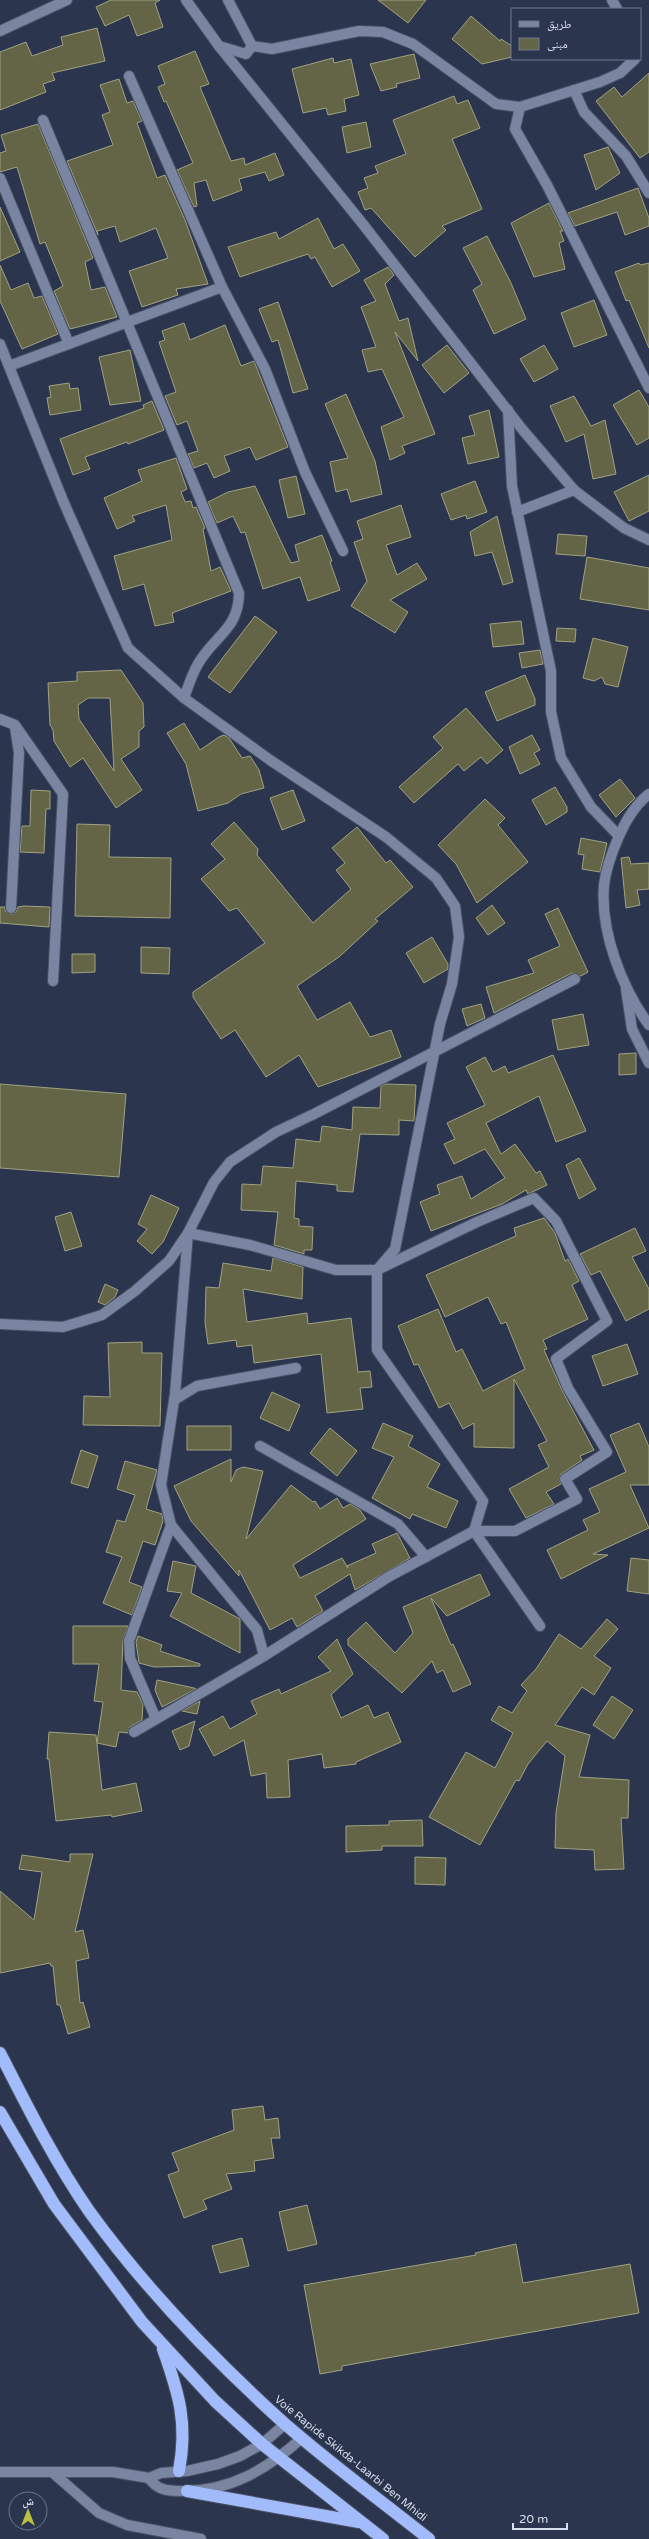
<svg xmlns="http://www.w3.org/2000/svg" width="649" height="2539" font-family="'Varela Round','Noto Naskh Arabic',sans-serif">
<rect width="100%" height="100%" fill="#2b354d"/>
<!-- building -->
<g fill="#646547" stroke="#a0a282" fill-rule="evenodd">
<polygon points="111,0 160,0 155,3 163,27 137,36 129,15 105,26 96,7"/>
<polygon points="378,0 426,0 408,23"/>
<polygon points="471,16 500,41 501,39 512,46 512,57 482,64 452,39"/>
<polygon points="97,28 105,61 52,73 55,80 43,84 46,92 0,110 0,52 26,42 32,56 63,45 61,37"/>
<polygon points="195,51 209,84 200,87 231,161 244,158 245,165 275,153 284,175 269,181 265,172 239,179 242,190 213,201 206,180 194,183 197,206 194,207 177,170 193,163 166,101 164,102 158,87 165,84 158,66"/>
<polygon points="414,54 420,78 396,84 397,87 381,91 370,64"/>
<polygon points="333,58 334,63 351,59 359,95 344,99 346,111 328,115 326,108 303,113 292,69"/>
<polygon points="649,73 649,152 640,158 596,101 614,87 622,97"/>
<polygon points="119,79 127,103 133,101 142,121 137,123 157,178 165,175 185,220 208,284 176,289 178,295 142,307 129,271 168,258 156,228 120,242 115,226 97,231 98,235 67,161 113,145 102,115 110,112 100,85"/>
<polygon points="454,96 457,104 468,100 480,128 452,139 482,209 442,226 446,230 415,257 371,208 365,210 358,192 368,188 364,178 378,173 375,166 406,154 393,120"/>
<polygon points="366,122 371,147 347,153 342,127"/>
<polygon points="38,124 93,258 85,262 91,290 105,287 117,317 70,329 54,291 63,286 45,242 40,244 17,167 0,172 0,153 6,151 1,135"/>
<polygon points="608,147 620,173 596,190 584,155"/>
<polygon points="638,188 649,218 649,226 625,235 617,212 575,226 568,213"/>
<polygon points="549,203 563,231 560,231 564,241 559,243 565,269 534,277 511,223"/>
<polygon points="0,207 20,252 0,261"/>
<polygon points="318,218 334,249 343,244 360,271 332,287 315,257 311,259 308,254 240,277 228,247 276,232 279,239"/>
<polygon points="487,236 511,283 526,319 494,334 473,290 482,284 463,248"/>
<polygon points="639,263 640,265 649,263 649,348 629,300 626,301 615,272"/>
<polygon points="0,265 11,290 28,283 34,298 42,296 58,334 22,349 0,301"/>
<polygon points="388,267 394,275 385,284 399,321 408,318 418,361 395,332 435,434 402,446 405,453 390,460 381,427 404,417 382,369 368,372 362,350 376,347 361,307 376,301 364,280"/>
<polygon points="594,300 607,335 574,347 561,313"/>
<polygon points="278,302 308,389 293,393 278,340 272,342 259,309"/>
<polygon points="184,323 190,340 225,325 241,366 254,361 288,447 256,460 250,447 224,456 230,471 214,478 207,463 194,468 188,454 198,451 187,421 177,425 165,396 176,392 159,342 165,340 162,331"/>
<polygon points="447,345 469,373 444,393 422,365"/>
<polygon points="544,345 558,369 534,382 520,359"/>
<polygon points="130,350 141,401 110,405 99,357"/>
<polygon points="69,383 70,389 78,388 81,410 50,415 47,398 51,397 49,386"/>
<polygon points="639,390 649,407 649,438 637,445 613,405"/>
<polygon points="346,394 375,461 382,494 351,502 347,489 336,492 330,462 348,458 325,404"/>
<polygon points="574,396 591,426 605,420 616,474 593,479 584,434 566,442 550,406"/>
<polygon points="152,401 164,430 128,444 127,442 85,457 90,469 73,475 60,439 144,408 143,405"/>
<polygon points="489,410 499,457 468,464 462,438 475,435 469,416"/>
<polygon points="176,458 187,489 181,492 185,502 191,501 193,508 196,507 205,528 203,529 211,571 220,567 231,591 172,613 174,622 155,626 144,584 123,590 114,556 172,540 166,505 132,516 135,521 117,529 104,498 142,481 138,470"/>
<polygon points="649,475 649,511 629,521 614,492"/>
<polygon points="296,476 305,514 288,518 279,480"/>
<polygon points="475,481 487,512 467,519 466,515 451,520 441,494"/>
<polygon points="255,486 291,563 299,561 295,545 322,535 332,561 330,562 340,590 308,601 300,577 263,589 245,532 241,533 233,516 217,523 208,502 228,492"/>
<polygon points="401,505 411,537 386,545 397,575 417,563 427,579 390,600 408,612 395,633 351,606 367,581 354,542 363,539 357,521"/>
<polygon points="497,516 513,582 503,585 492,552 475,556 470,532"/>
<polygon points="558,534 587,536 585,556 556,554"/>
<polygon points="587,557 649,568 649,610 580,599"/>
<polygon points="255,616 277,632 230,693 208,677"/>
<polygon points="521,621 524,644 493,647 490,624"/>
<polygon points="557,628 576,629 575,642 556,641"/>
<polygon points="593,638 628,647 618,687 605,684 602,677 594,681 583,678"/>
<polygon points="540,650 543,664 522,668 519,653"/>
<path d="M121 670 143 703 144 727 139 731V747L121 759 142 790 116 808 83 758 70 767 54 741 53 730 50 725 48 683 77 681V672ZM88 698H110L114 771 79 719 78 705Z"/>
<polygon points="525,675 535,699 535,705 497,721 485,692"/>
<polygon points="466,708 503,750 487,764 481,757 464,771 458,764 414,803 399,787 443,748 433,737"/>
<polygon points="184,723 200,750 219,737 224,735 229,738 242,758 250,756 259,770 264,788 241,794 228,803 198,811 186,764 167,733"/>
<polygon points="532,735 540,750 534,753 540,764 520,774 509,747"/>
<polygon points="620,779 635,798 616,817 599,795"/>
<polygon points="555,787 567,807 567,812 546,825 532,800"/>
<polygon points="31,790 50,791 50,809 46,809 44,853 20,852 22,826 30,826"/>
<polygon points="293,790 305,821 282,830 270,798"/>
<polygon points="485,799 505,818 498,825 528,862 477,903 456,864 438,845"/>
<polygon points="234,822 258,849 257,855 313,923 351,889 336,870 345,863 332,848 357,827 386,863 390,860 413,887 375,919 378,921 339,957 297,986 317,1020 350,1002 370,1037 391,1030 401,1057 318,1087 299,1055 266,1077 235,1030 221,1039 193,997 193,992 265,943 237,908 229,911 201,879 225,859 211,844"/>
<polygon points="77,824 110,825 109,857 171,858 170,918 75,916"/>
<polygon points="581,838 607,843 600,872 582,869 584,855 578,854"/>
<polygon points="629,857 631,864 649,863 649,889 637,890 640,905 626,908 621,858"/>
<polygon points="492,905 505,923 488,935 476,918"/>
<polygon points="24,906 50,907 49,927 0,923 0,907 5,907 5,911 11,914 16,912 18,907"/>
<polygon points="558,908 588,972 581,976 572,973 494,1013 486,987 534,973 528,960 560,946 545,914"/>
<polygon points="432,937 448,964 448,969 424,983 406,953"/>
<polygon points="141,947 170,948 169,974 141,973"/>
<polygon points="72,954 95,954 95,972 72,973"/>
<polygon points="481,1004 485,1018 467,1026 462,1009"/>
<polygon points="583,1014 589,1045 558,1050 552,1020"/>
<polygon points="636,1053 636,1074 619,1075 619,1054"/>
<polygon points="553,1055 586,1131 556,1142 539,1096 486,1123 501,1154 515,1144 536,1173 540,1171 547,1185 528,1194 526,1190 502,1204 431,1231 420,1202 440,1194 437,1185 462,1176 471,1199 505,1178 485,1149 454,1164 444,1144 455,1139 447,1123 485,1105 466,1067 485,1057 493,1072 505,1066 508,1073"/>
<polygon points="0,1084 126,1094 119,1177 0,1168"/>
<polygon points="386,1084 416,1085 414,1121 399,1120 399,1135 360,1134 353,1192 337,1191 337,1185 296,1181 294,1218 299,1219 299,1226 313,1227 312,1250 304,1250 304,1254 274,1245 278,1212 241,1210 242,1184 261,1185 263,1166 293,1168 296,1139 320,1142 322,1126 352,1130 353,1107 380,1108 381,1086"/>
<polygon points="579,1158 596,1189 579,1199 566,1165"/>
<polygon points="151,1195 179,1208 163,1242 152,1254 137,1241 147,1229 138,1224"/>
<polygon points="71,1212 82,1246 65,1251 55,1217"/>
<polygon points="544,1218 555,1233 565,1261 568,1259 579,1281 572,1285 588,1319 543,1340 547,1349 544,1350 562,1390 594,1450 580,1456 582,1460 561,1474 559,1479 561,1484 546,1492 554,1504 526,1518 509,1489 549,1467 538,1445 547,1441 514,1379 514,1448 474,1447 474,1423 463,1429 449,1403 439,1408 418,1364 414,1365 398,1326 438,1309 456,1352 462,1349 483,1391 525,1369 506,1322 501,1324 488,1297 445,1317 426,1275 516,1236 514,1228"/>
<polygon points="635,1228 646,1251 632,1257 649,1289 649,1309 626,1321 600,1271 591,1275 580,1254"/>
<polygon points="273,1258 303,1267 302,1299 243,1289 247,1322 307,1313 308,1324 351,1318 358,1372 370,1371 372,1387 360,1388 363,1409 327,1413 321,1354 254,1363 252,1345 237,1347 236,1340 208,1344 205,1322 206,1287 219,1288 223,1263 271,1271"/>
<polygon points="105,1284 118,1290 115,1297 105,1305 98,1302"/>
<polygon points="142,1342 142,1353 162,1353 160,1426 83,1425 84,1396 110,1397 108,1343"/>
<polygon points="627,1344 638,1374 603,1386 592,1356"/>
<polygon points="272,1392 300,1405 289,1431 260,1418"/>
<polygon points="383,1423 413,1436 408,1446 440,1464 427,1487 458,1501 446,1528 412,1514 410,1519 372,1498 394,1457 372,1448"/>
<polygon points="639,1423 649,1447 649,1485 630,1485 649,1528 593,1554 608,1555 561,1579 547,1550 588,1530 583,1520 600,1512 589,1489 626,1472 610,1435"/>
<rect x="187" y="1426" width="44" height="24"/>
<polygon points="330,1428 357,1451 337,1476 310,1453"/>
<polygon points="81,1450 98,1456 88,1488 71,1483"/>
<polygon points="231,1459 231,1482 236,1470 243,1467 263,1471 246,1539 291,1485 313,1502 315,1501 320,1509 337,1498 343,1508 350,1504 360,1510 366,1519 293,1565 300,1578 342,1558 348,1568 347,1566 376,1553 372,1544 397,1533 410,1558 355,1590 350,1574 315,1596 323,1611 297,1627 292,1618 270,1630 239,1570 239,1576 191,1521 174,1486"/>
<polygon points="125,1461 157,1470 146,1509 162,1514 163,1521 155,1545 143,1541 129,1582 142,1587 132,1615 103,1603 122,1557 106,1552 117,1520 125,1522 135,1495 117,1489"/>
<polygon points="631,1558 649,1560 649,1594 627,1591"/>
<polygon points="173,1561 196,1566 191,1593 240,1619 240,1653 170,1616 182,1593 167,1591"/>
<polygon points="480,1574 490,1595 447,1616 431,1598 451,1645 453,1644 471,1684 453,1692 443,1670 437,1673 432,1661 402,1693 348,1645 348,1639 366,1622 395,1653 413,1633 403,1607"/>
<polygon points="607,1619 618,1629 594,1656 611,1668 594,1695 582,1687 555,1725 590,1735 579,1777 629,1780 628,1818 621,1818 624,1869 595,1870 594,1850 555,1848 556,1813 565,1756 547,1741 528,1764 519,1781 516,1780 480,1845 429,1817 466,1752 495,1768 513,1733 491,1720 499,1706 512,1713 527,1691 521,1685 536,1669 559,1634 581,1649"/>
<polygon points="73,1626 128,1626 123,1641 121,1690 137,1692 143,1704 142,1720 130,1727 128,1733 119,1732 116,1747 97,1743 103,1702 94,1701 99,1664 73,1664"/>
<polygon points="138,1636 162,1645 160,1651 200,1664 200,1666 154,1667 139,1663 136,1642"/>
<polygon points="337,1639 353,1674 331,1695 341,1718 368,1705 374,1718 388,1712 401,1742 356,1762 356,1764 324,1768 322,1754 288,1760 290,1797 267,1798 266,1773 251,1776 244,1740 214,1756 199,1729 223,1716 230,1729 257,1714 251,1701 279,1689 281,1694 331,1671 318,1657"/>
<polygon points="157,1680 194,1688 196,1689 162,1707 155,1690"/>
<polygon points="612,1696 633,1710 614,1739 593,1725"/>
<polygon points="200,1701 197,1714 182,1711"/>
<polygon points="195,1721 189,1746 180,1750 172,1731"/>
<polygon points="49,1732 96,1735 102,1790 136,1783 142,1811 112,1817 111,1815 56,1821 49,1759 47,1759"/>
<polygon points="422,1820 423,1846 382,1846 382,1850 346,1852 346,1826 389,1825 389,1821"/>
<polygon points="70,1854 93,1854 75,1932 83,1930 89,1958 76,1961 80,2003 83,2002 90,2027 68,2034 60,2005 57,2005 53,1966 51,1966 50,1963 0,1973 0,1891 34,1920 42,1872 19,1869 22,1855 70,1862"/>
<polygon points="415,1857 446,1858 445,1885 415,1884"/>
<polygon points="263,2106 265,2120 278,2118 280,2138 271,2138 274,2158 254,2161 255,2171 226,2174 232,2189 203,2200 207,2209 184,2218 168,2175 179,2171 172,2153 234,2130 232,2110"/>
<polygon points="307,2205 317,2244 288,2251 279,2212"/>
<polygon points="242,2238 249,2266 220,2273 212,2246"/>
<polygon points="516,2244 523,2283 630,2264 639,2313 342,2366 342,2370 320,2374 304,2285 476,2255 475,2253"/>
</g>
<g fill="none" stroke-linecap="round" stroke-linejoin="round">
<!-- minor casing -->
<g stroke="#4a5266" stroke-width="12">
<g id="minor">
<polyline points="186,0 219,46 246,54 252,46"/>
<polyline points="228,0 252,46"/>
<polyline points="612,0 617,9"/>
<polyline points="0,31 67,0"/>
<polyline points="219,46 362,223 522,429 574,490 624,528 649,540"/>
<polyline points="252,46 272,49 359,31 383,32 413,44 496,104 520,107 600,82 620,73 635,59"/>
<polyline points="574,90 584,112 626,156 649,193"/>
<polyline points="520,107 515,129 547,185 649,388"/>
<path d="M43 120 239 593C239 629 214 636 198 664 192 674 188 687 184 698"/>
<polyline points="0,178 69,344"/>
<polyline points="222,287 265,369 305,472 343,551"/>
<polyline points="0,344 64,503 128,648 184,698 270,760 386,837 436,878 455,906 459,937 452,984 440,1024 395,1249 377,1270 336,1270 250,1245 188,1233 175,1394 161,1485 171,1525 129,1641 130,1658 156,1719"/>
<polyline points="9,366 222,287 129,76"/>
<polyline points="508,410 512,486 551,671 551,712 561,758 591,807 619,836"/>
<polyline points="517,512 574,490"/>
<polyline points="0,719 15,725 63,794 53,981"/>
<path d="M649 794C635 805 626 820 619 836 612 852 606 867 604 885 600 932 622 988 649 1025"/>
<polyline points="11,908 19,753 15,727"/>
<polyline points="626,989 632,1029 649,1063"/>
<polyline points="0,1324 63,1327 102,1315 135,1291 169,1261 188,1233 214,1182 230,1162 276,1132 314,1114 575,979"/>
<polyline points="174,1400 197,1386 296,1368"/>
<polyline points="260,1446 398,1524 426,1557"/>
<polyline points="171,1525 257,1630 264,1656"/>
<polyline points="474,1531 540,1626"/>
<polyline points="134,1732 264,1656 390,1576 474,1531 483,1501 377,1350 377,1270 477,1222 534,1198 556,1221 607,1321 556,1359 568,1388 607,1452 565,1479 577,1499 515,1531 474,1531"/>
<polyline points="0,2472 113,2472 149,2478 161,2473 187,2471 218,2464 240,2456 262,2444 285,2424"/>
<polyline points="52,2472 99,2513 127,2525 201,2539"/>
<path d="M149 2478C157 2490 167 2491 181 2491 230 2492 267 2469 302 2438"/>
</g>
</g>
<!-- highway casing -->
<g stroke="#4a5266" stroke-width="14">
<g id="highway">
<path d="M0 2053C27 2106 55 2162 89 2211 146 2290 213 2359 285 2424 331 2464 381 2501 429 2539"/>
<polyline points="0,2112 54,2204 142,2322 215,2401 262,2444 383,2539"/>
<path d="M163 2349C179 2394 188 2423 179 2471"/>
<polyline points="187,2491 359,2522"/>
</g>
</g>
<!-- minor -->
<use href="#minor" stroke="#7a86a1" stroke-width="10"/>
<!-- highway -->
<use href="#highway" stroke="#a2bcfb" stroke-width="12"/>
</g>
<g text-anchor="middle" stroke-width="3" stroke-linejoin="round" paint-order="stroke">
<!-- street labels -->
<g font-size="11" fill="#d6ddec" stroke="#2b354d">
<text transform="translate(351 2458) rotate(39)" y="4">Voie Rapide Skikda-Laarbi Ben Mhidi</text>
</g>
</g>
<!-- legend -->
<rect x="511" y="8" width="130" height="52" fill="#2b354d" stroke="#6f788d"/>
<rect x="519" y="21" width="20" height="6" fill="#7a86a1" stroke="#6f788d"/>
<text x="547" y="28" font-size="12" fill="#d6ddec">طريق</text>
<rect x="519" y="38" width="20" height="12" fill="#646547" stroke="#6f788d"/>
<text x="547" y="48" font-size="12" fill="#d6ddec">مبنى</text>
<!-- north arrow -->
<g transform="translate(28 2511)"><circle r="19" fill="#2b354d" stroke="#6f788d"/>
<path d="M0-3L7 15L0 10L-7 15Z" fill="#bdbf43"/>
<text y="-6" font-size="11" font-weight="bold" text-anchor="middle" fill="#d6ddec">ش</text>
</g>
<!-- scale -->
<path d="M513 2523v6h54v-6" fill="none" stroke="#d6ddec" stroke-width="2"/>
<text x="519" y="2523" font-size="12" fill="#d6ddec" stroke="#2b354d" stroke-width="3" paint-order="stroke">20 m</text>
</svg>
